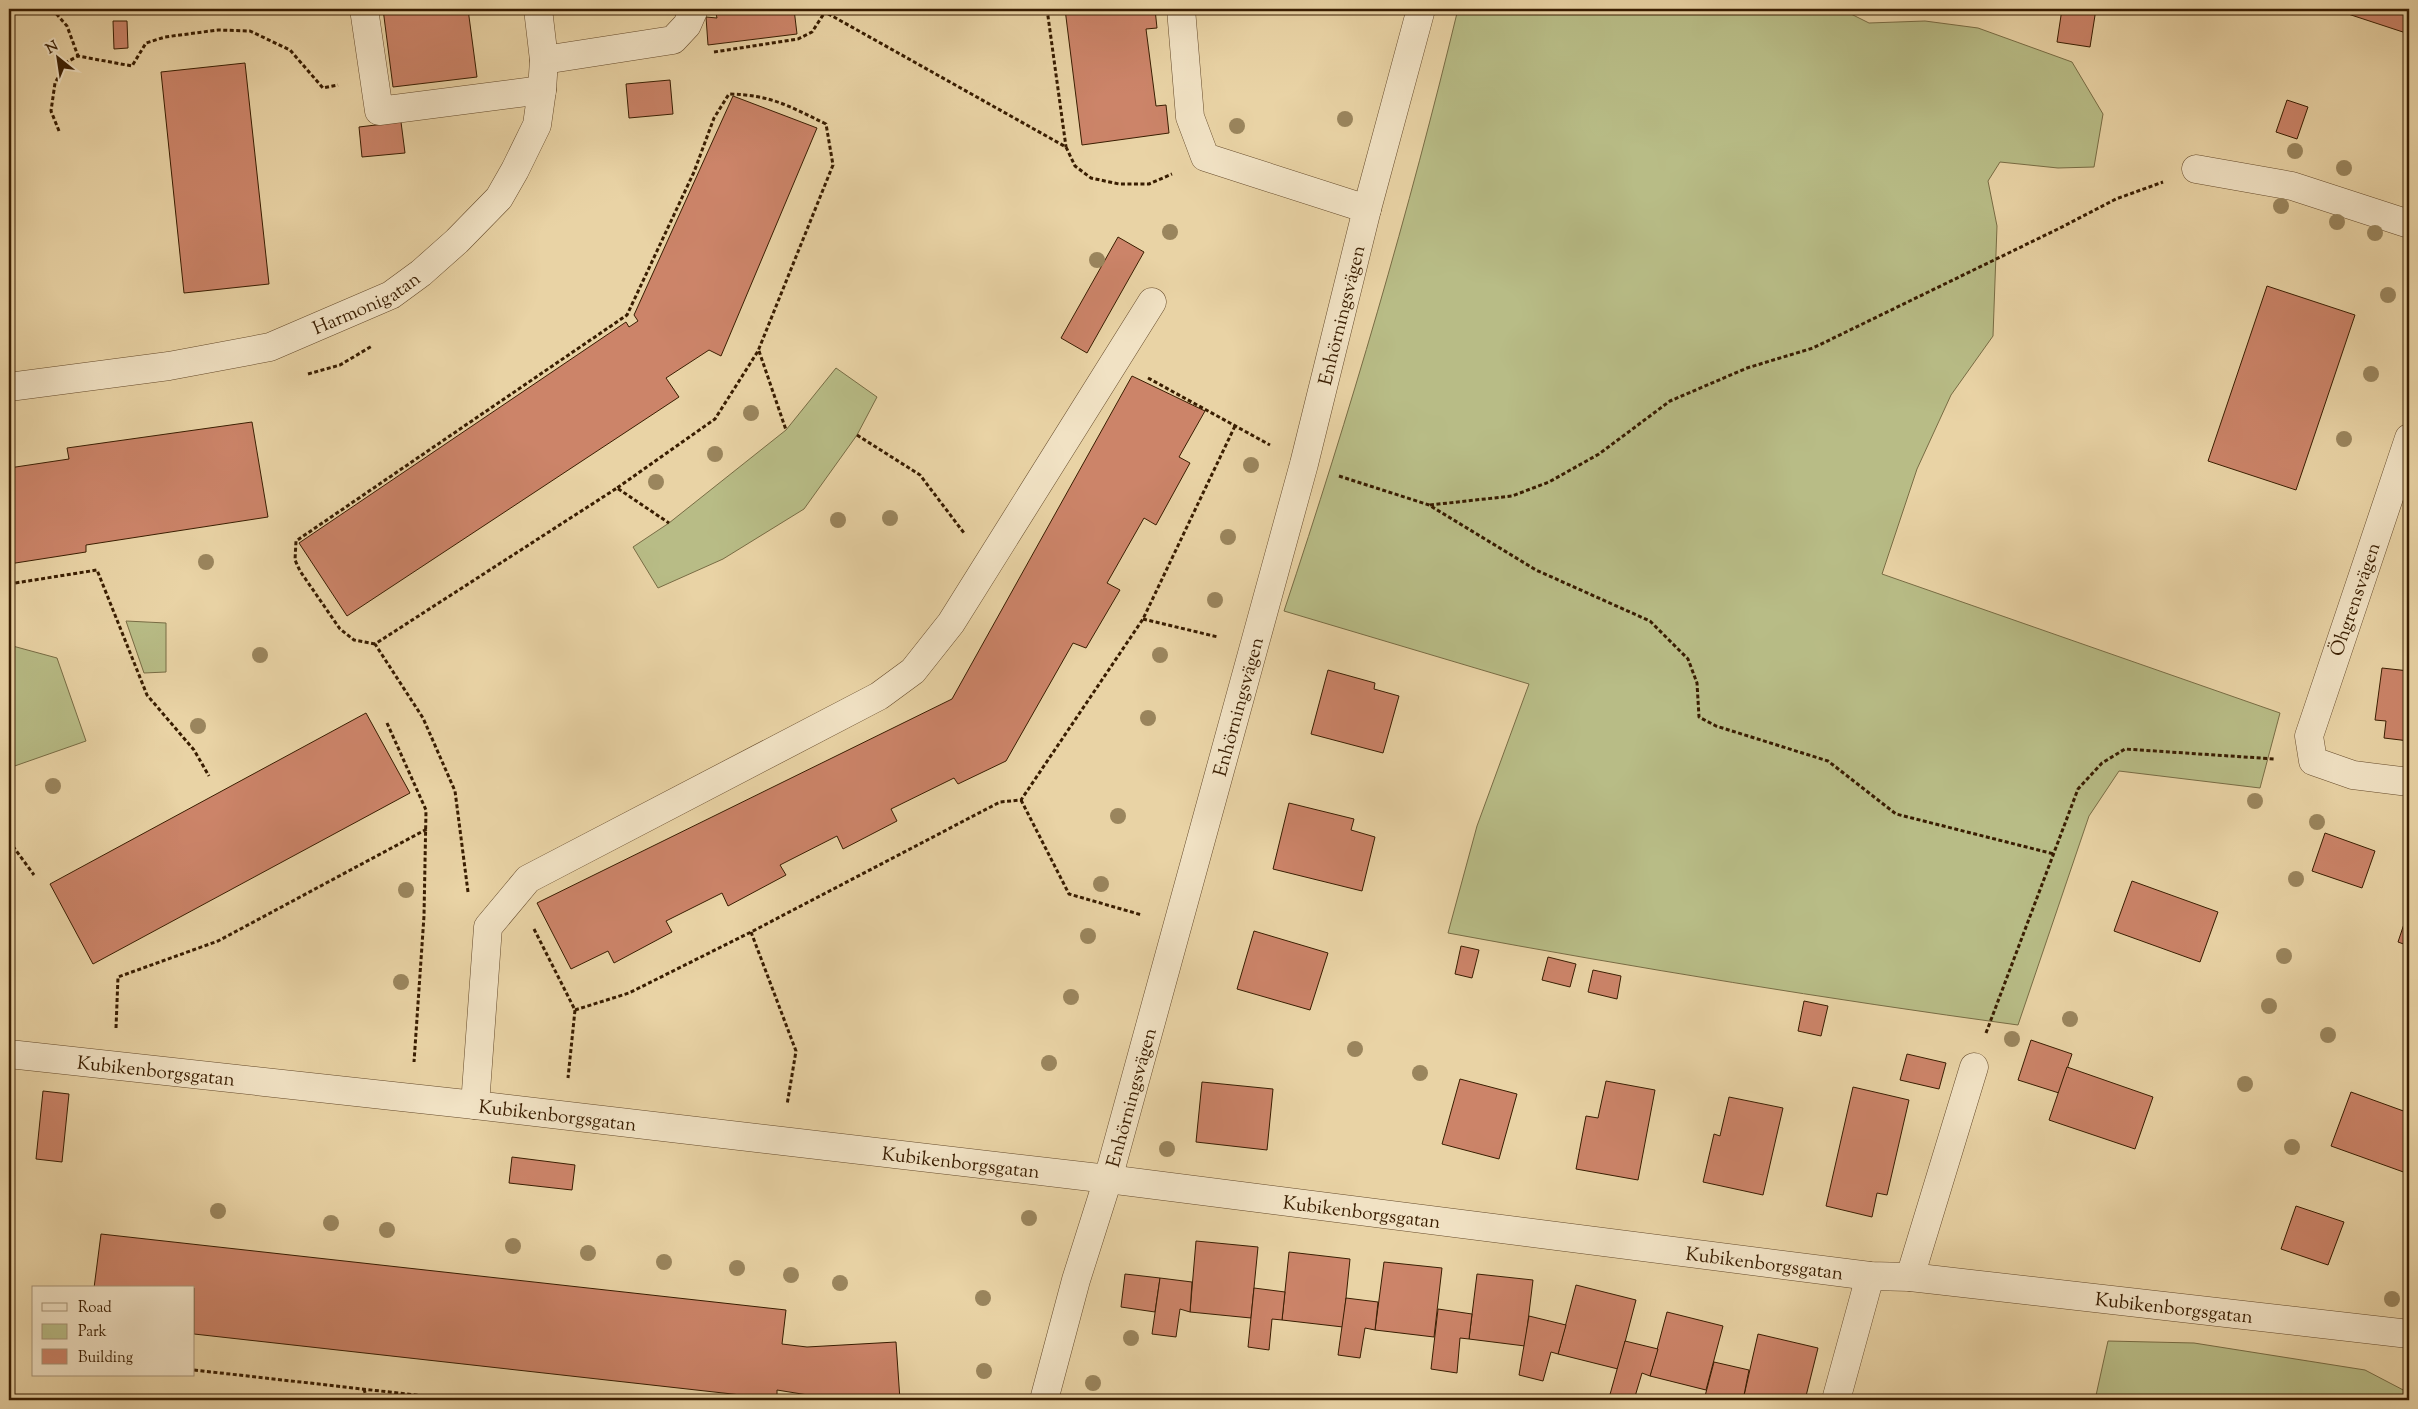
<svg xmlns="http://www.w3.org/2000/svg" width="2418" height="1409" font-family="'Sorts Mill Goudy',serif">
<rect width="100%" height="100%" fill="#e9d3a5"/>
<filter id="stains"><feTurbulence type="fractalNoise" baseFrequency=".004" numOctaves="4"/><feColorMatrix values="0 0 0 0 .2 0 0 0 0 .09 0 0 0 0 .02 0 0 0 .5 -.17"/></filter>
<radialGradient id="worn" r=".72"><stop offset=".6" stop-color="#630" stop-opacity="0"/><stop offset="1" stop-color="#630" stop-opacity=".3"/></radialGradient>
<!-- green -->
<g fill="#b8bc86" stroke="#786c44">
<path d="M1458 9H1841L1869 23 1925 21 1978 28 2072 62 2103 114 2094 167 2058 168 2000 162 1988 181 1997 226 1993 336 1951 395 1917 469 1882 574 2280 713 2260 788 2119 771 2089 816 2018 1025C1827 999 1637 968 1448 933L1477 826 1529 684 1284 611C1350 413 1409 212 1458 9Z"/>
<polygon points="836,368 877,397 857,435 804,509 723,559 658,588 633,547 669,523 786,430"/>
<polygon points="126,621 166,623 166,672 144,673"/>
<polygon points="9,645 57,658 86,741 9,768"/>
<polygon points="2108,1341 2194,1343 2365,1370 2409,1393 2409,1400 2095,1400"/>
</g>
<!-- building -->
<g fill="#cc8469" stroke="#391d01">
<polygon points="383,9 468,9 477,77 393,87"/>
<polygon points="715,9 794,9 797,34 708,45 706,17 717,18"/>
<polygon points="1065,9 1155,9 1157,28 1146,29 1156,106 1166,105 1169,133 1082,145"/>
<polygon points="2062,9 2096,9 2090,47 2057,42"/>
<polygon points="2343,9 2409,9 2409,34 2342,12"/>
<polygon points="113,21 127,21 128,48 114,49"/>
<polygon points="245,63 269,284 184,293 161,72"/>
<polygon points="670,80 673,114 629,118 626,84"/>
<polygon points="733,96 817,128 721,356 709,350 666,378 679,397 347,616 299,543 626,322 629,327 638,321 634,315"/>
<polygon points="2287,100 2308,107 2297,139 2276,132"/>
<polygon points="401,122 405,153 362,157 359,127"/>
<polygon points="1118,237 1144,252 1087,353 1061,338"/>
<polygon points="2267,286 2355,315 2296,490 2208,461"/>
<polygon points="1132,376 1205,411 1179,457 1190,463 1156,525 1144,518 1107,583 1120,590 1086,648 1073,643 1006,761 958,784 954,778 891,809 897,821 843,849 837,836 780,865 786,875 728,906 722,893 666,921 672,932 614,963 608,951 571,969 537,903 952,699"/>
<polygon points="252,422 268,517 86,545 86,552 9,564 9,468 69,459 67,448"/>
<polygon points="2382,668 2409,671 2409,669 2409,741 2384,738 2386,721 2375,720"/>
<polygon points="1328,670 1375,683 1374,689 1399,696 1383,753 1311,734"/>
<polygon points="366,713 410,793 93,964 50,884"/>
<polygon points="1289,803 1354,819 1351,830 1375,837 1362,891 1273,869"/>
<polygon points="2325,833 2375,851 2362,888 2312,871"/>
<polygon points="2132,881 2218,912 2200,962 2114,931"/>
<polygon points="2409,909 2409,946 2398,942"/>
<polygon points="1254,931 1328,953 1310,1010 1237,989"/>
<polygon points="1461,946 1479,950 1472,978 1455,974"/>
<polygon points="1548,957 1576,964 1570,987 1542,980"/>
<polygon points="1593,970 1621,976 1617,999 1588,992"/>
<polygon points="1804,1001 1828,1006 1821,1036 1798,1031"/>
<polygon points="2031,1040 2072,1054 2059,1093 2018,1080"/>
<polygon points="1907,1054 1946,1063 1939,1089 1900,1080"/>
<polygon points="2067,1067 2153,1097 2135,1149 2049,1120"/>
<polygon points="1460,1079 1517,1094 1499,1159 1442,1144"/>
<polygon points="1606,1081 1655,1090 1638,1180 1576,1169 1586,1116 1598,1118"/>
<polygon points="1202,1082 1273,1089 1267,1150 1196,1142"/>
<polygon points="1853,1087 1909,1100 1887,1195 1877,1193 1872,1217 1826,1206"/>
<polygon points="43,1091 69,1094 62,1162 36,1159"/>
<polygon points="2351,1092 2409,1113 2409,1174 2331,1146"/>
<polygon points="1729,1097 1783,1108 1763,1195 1703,1182 1714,1134 1720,1136"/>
<polygon points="512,1157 575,1165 572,1190 509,1183"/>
<polygon points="2296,1206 2344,1222 2328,1265 2281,1249"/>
<polygon points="101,1234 786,1310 782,1344 807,1347 896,1342 900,1400 809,1400 808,1395 777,1390 777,1399 194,1334 194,1288 94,1288"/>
<polygon points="1196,1241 1258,1247 1251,1318 1190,1312"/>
<polygon points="1289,1252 1350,1259 1343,1327 1282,1320"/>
<polygon points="1384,1262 1442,1268 1434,1337 1375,1330"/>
<polygon points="1125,1274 1160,1278 1155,1312 1121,1307"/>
<polygon points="1477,1274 1533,1280 1525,1346 1469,1339"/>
<polygon points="1160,1278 1192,1282 1190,1312 1180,1309 1176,1337 1152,1334"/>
<polygon points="1576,1285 1636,1300 1618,1369 1558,1354"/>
<polygon points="1254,1288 1285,1292 1282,1320 1272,1319 1269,1350 1248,1347"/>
<polygon points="1346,1298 1378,1302 1375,1330 1365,1328 1360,1358 1338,1355"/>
<polygon points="1438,1309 1472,1314 1469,1339 1460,1338 1457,1373 1431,1369"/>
<polygon points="1667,1312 1723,1326 1706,1390 1650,1376"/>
<polygon points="1529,1316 1566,1325 1558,1354 1551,1352 1543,1381 1519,1375"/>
<polygon points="1758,1334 1818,1348 1805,1400 1743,1400"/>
<polygon points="1625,1341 1658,1349 1650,1376 1642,1373 1634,1400 1609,1398"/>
<polygon points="1714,1362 1749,1370 1743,1400 1704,1400"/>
</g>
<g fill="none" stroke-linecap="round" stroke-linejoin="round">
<!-- minor casing -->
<g stroke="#654a2a" stroke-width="29">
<g id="minor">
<polyline points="364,9 379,111 542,90"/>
<polyline points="1181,9 1190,117 1205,157 1367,209"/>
<polyline points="544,60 673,40 687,25 694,9"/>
<polyline points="2196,169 2292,186 2409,224"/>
<path id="s1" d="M9 387 169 366 270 347 391 295 421 273 457 241 499 198 515 170 537 125 542 90 544 60 538 9"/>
<polyline points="2409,438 2309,736 2313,761 2353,775 2409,782"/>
<path id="s2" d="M9 1054 475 1105 1108 1179 1870 1276 1910 1277 2409 1334"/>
<polyline points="475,1105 488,927 528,879 879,696 913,671 951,623 1152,302"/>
<polyline points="1910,1277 1974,1067"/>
<path id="s3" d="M1044 1400 1076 1280 1108 1179 1304 464 1367 209 1421 9"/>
<polyline points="1836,1400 1870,1276"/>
</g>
</g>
<!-- path -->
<g stroke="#391d01" stroke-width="3" stroke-dasharray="4 2.5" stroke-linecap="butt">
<polyline points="52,9 67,26 78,56"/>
<polyline points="824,9 825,12 1066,147 1075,166 1091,178 1119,184 1149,184 1172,174"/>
<polyline points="1047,9 1066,147"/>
<polyline points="714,52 798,39 812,32 825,12"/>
<polyline points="59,131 51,111 55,83 67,62 78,56 132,66 146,43 165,37 218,30 250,31 290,50 323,88 338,85"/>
<polyline points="759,351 786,430"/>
<polyline points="308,374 340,365 372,346"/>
<polyline points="1148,378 1270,445"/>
<polyline points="857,435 920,475 964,533"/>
<polyline points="1339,476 1429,505 1536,570 1650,621 1688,659 1697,683 1699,717 1716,726 1828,761 1896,814 2054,854"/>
<polyline points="1430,505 1512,496 1549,482 1599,454 1670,401 1747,368 1813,348 2060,228 2116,199 2163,182"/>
<polyline points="9,584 97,570 147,695 194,750 209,776"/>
<polyline points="1143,619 1218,637"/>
<path d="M375 644 354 640 340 629 300 571 295 560 296 541 627 315 694 172 714 118 729 94C771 95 789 106 826 124L833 165 758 351 715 419 617 488"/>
<polyline points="387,723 426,810 424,916 414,1062"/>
<polyline points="1021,800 1069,894 1142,915"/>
<polyline points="9,841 34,875"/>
<polyline points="468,892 455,791 423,718 375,644 617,488 669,523"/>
<polyline points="534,929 575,1010 568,1078"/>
<polyline points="751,932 796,1051 787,1105"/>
<polyline points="575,1010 629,993 751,932 1000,802 1021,800 1143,619 1235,426"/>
<polyline points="116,1028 118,977 218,941 427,829"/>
<polyline points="1986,1033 2078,789 2102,763 2125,749 2275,759"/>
<polyline points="194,1370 460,1400"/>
<polyline points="364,1389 367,1400"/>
</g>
<!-- minor -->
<use href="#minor" stroke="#f1e2c4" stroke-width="28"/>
</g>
<!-- trees -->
<g fill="#9a855d">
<circle cx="1345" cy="119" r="8"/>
<circle cx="1237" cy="126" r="8"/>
<circle cx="2295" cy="151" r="8"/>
<circle cx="2344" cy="168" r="8"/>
<circle cx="2281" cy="206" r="8"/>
<circle cx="2337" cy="222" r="8"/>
<circle cx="1170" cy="232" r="8"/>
<circle cx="2375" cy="233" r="8"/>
<circle cx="1097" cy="260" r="8"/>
<circle cx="2388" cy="295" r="8"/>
<circle cx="2371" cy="374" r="8"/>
<circle cx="751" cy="413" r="8"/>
<circle cx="2344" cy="439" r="8"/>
<circle cx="715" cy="454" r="8"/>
<circle cx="1251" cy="465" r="8"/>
<circle cx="656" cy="482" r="8"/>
<circle cx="890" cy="518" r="8"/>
<circle cx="838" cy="520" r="8"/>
<circle cx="1228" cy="537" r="8"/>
<circle cx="206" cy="562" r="8"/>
<circle cx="1215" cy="600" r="8"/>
<circle cx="260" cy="655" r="8"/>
<circle cx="1160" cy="655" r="8"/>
<circle cx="1148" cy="718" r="8"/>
<circle cx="198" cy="726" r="8"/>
<circle cx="53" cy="786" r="8"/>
<circle cx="2255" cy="801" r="8"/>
<circle cx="1118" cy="816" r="8"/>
<circle cx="2317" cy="822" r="8"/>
<circle cx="2296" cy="879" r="8"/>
<circle cx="1101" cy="884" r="8"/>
<circle cx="406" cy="890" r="8"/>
<circle cx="1088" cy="936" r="8"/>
<circle cx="2284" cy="956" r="8"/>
<circle cx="401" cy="982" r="8"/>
<circle cx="1071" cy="997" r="8"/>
<circle cx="2269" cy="1006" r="8"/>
<circle cx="2070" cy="1019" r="8"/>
<circle cx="2328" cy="1035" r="8"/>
<circle cx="2012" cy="1039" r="8"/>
<circle cx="1355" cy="1049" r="8"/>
<circle cx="1049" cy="1063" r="8"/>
<circle cx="1420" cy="1073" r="8"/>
<circle cx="2245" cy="1084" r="8"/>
<circle cx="2292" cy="1147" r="8"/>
<circle cx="1167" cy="1149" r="8"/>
<circle cx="218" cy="1211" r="8"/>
<circle cx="1029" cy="1218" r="8"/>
<circle cx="331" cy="1223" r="8"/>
<circle cx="387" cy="1230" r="8"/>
<circle cx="513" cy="1246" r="8"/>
<circle cx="588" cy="1253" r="8"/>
<circle cx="664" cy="1262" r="8"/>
<circle cx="737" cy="1268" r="8"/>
<circle cx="791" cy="1275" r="8"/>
<circle cx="840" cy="1283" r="8"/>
<circle cx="983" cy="1298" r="8"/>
<circle cx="2392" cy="1299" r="8"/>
<circle cx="1131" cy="1338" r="8"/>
<circle cx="984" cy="1371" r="8"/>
<circle cx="1093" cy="1383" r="8"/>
</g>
<g text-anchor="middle" stroke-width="4" stroke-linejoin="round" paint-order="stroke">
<!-- street labels -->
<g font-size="19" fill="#391d01" stroke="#f1e2c4">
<text dy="7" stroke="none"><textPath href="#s1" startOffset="370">Harmonigatan</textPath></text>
<text dy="7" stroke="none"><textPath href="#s3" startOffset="1125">Enhörningsvägen</textPath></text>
<text transform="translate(2354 599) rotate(-71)" y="7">Öhgrensvägen</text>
<text dy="7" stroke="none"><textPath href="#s3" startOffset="720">Enhörningsvägen</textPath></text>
<text dy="7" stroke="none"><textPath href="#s2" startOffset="148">Kubikenborgsgatan</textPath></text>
<text dy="7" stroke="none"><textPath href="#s3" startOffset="315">Enhörningsvägen</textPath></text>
<text dy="7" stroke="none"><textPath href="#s2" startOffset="552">Kubikenborgsgatan</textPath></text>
<text dy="7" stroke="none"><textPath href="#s2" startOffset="958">Kubikenborgsgatan</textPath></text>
<text dy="7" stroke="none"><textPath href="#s2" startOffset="1362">Kubikenborgsgatan</textPath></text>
<text dy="7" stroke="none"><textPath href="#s2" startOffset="1768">Kubikenborgsgatan</textPath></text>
<text dy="7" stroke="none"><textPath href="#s2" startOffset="2180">Kubikenborgsgatan</textPath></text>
</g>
</g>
<!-- margin -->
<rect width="2418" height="1409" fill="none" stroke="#e9d3a5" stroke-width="30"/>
<rect x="10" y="10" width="2398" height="1389" fill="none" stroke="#391d01" stroke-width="2.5"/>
<rect x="15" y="15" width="2388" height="1379" fill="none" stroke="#391d01"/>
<!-- legend -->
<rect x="32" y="1286" width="162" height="90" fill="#f1e2c4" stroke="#a79376"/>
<rect x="42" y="1303" width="25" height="8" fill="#f1e2c4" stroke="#a79376"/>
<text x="78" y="1312" font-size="15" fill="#391d01">Road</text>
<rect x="42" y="1324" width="25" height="15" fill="#b8bc86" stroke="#a79376"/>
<text x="78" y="1336" font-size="15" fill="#391d01">Park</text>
<rect x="42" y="1349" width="25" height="15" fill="#cc8469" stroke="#a79376"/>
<text x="78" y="1362" font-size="15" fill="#391d01">Building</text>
<!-- north arrow -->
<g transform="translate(58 58) rotate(330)" stroke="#f1e2c4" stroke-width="4" paint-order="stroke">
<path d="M0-4L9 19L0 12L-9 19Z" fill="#391d01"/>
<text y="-8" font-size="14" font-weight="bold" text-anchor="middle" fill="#391d01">N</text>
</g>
<rect width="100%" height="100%" filter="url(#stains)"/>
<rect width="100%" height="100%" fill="url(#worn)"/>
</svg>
